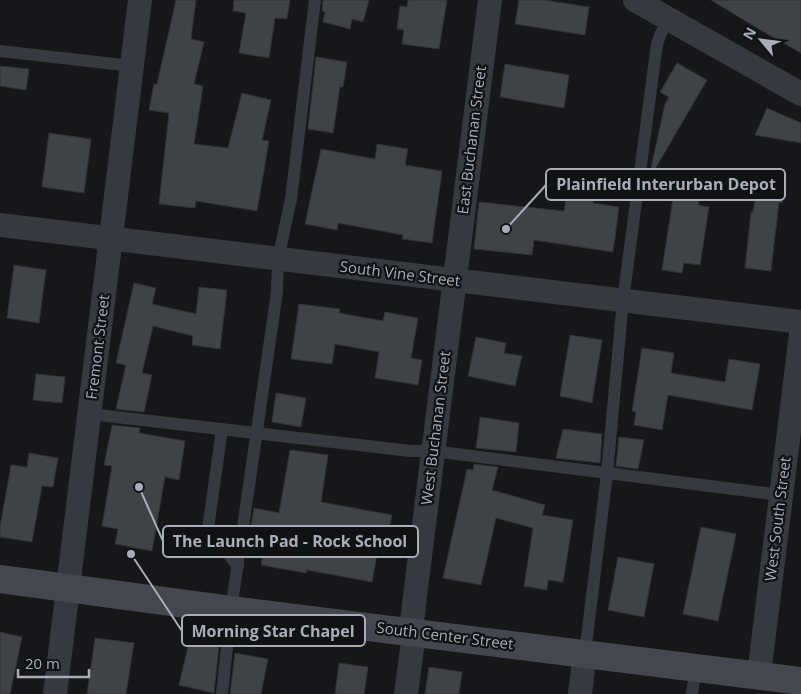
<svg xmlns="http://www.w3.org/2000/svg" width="801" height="694" font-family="'Open Sans',sans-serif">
<rect width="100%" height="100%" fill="#171719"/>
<!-- building -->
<g fill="#414246" stroke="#323135">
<polygon points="176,0 196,0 191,39 204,42 194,84 203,86 194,144 228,148 242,93 271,100 262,140 269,141 257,211 196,201 195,208 159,204 169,113 149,110 154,84 157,84"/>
<polygon points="234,0 290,0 287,19 275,18 269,58 239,53 246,13 233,11"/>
<polygon points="323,0 369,0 363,22 352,19 350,29 323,22 325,12 322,11"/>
<polygon points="408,0 447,0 439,49 402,44 404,30 397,29 400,6 407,7"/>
<polygon points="519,0 544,0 589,7 585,35 515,24"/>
<polygon points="711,0 801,0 801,53 757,28"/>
<polygon points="316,57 347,62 343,87 340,87 333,133 308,129"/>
<polygon points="677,63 707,80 655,169 651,168 665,104 669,97 660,92"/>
<polygon points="505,64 569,75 564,108 500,97"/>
<polygon points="0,66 29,69 26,90 0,86"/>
<polygon points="767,108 801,123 801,143 755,135"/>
<polygon points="49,133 91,139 84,193 42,187"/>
<polygon points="377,144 408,149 405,165 442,171 432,243 402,239 403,235 338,223 337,230 305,224 321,149 375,159"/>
<polygon points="759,175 786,179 782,203 779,202 771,271 745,268 751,212 753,212"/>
<polygon points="569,177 596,181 593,203 619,207 613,252 534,240 532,255 474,249 479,202 564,211"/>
<polygon points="675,185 701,189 698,205 709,207 700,265 684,263 682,273 662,270"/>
<polygon points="14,265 46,270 39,323 7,318"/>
<polygon points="134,283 156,288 152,304 196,314 199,287 227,290 220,349 192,345 193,336 153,326 142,373 152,375 144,412 116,409 126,365 116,363"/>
<polygon points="299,304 340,309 339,313 383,321 385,312 418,318 411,358 422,360 418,385 375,378 379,352 335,344 332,364 291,359"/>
<polygon points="570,335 602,340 592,403 560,396"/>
<polygon points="476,337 506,343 504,353 522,356 515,386 468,376"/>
<polygon points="642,348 674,353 671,373 725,382 729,359 760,364 752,410 668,395 662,430 634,425 636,412 632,411"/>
<polygon points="36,374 65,377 62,403 33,400"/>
<polygon points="276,393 306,398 301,427 272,422"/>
<polygon points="480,417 519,423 516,452 476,448"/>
<polygon points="112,425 140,428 139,433 185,441 179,480 165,477 152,551 115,544 118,529 102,526 112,466 104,465"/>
<polygon points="563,429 602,434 600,463 556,458"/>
<polygon points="619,437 644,440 638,469 616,466"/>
<polygon points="290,450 328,455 321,502 392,515 386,544 379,542 372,582 307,570 306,573 261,565 265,542 249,539 254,508 279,513"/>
<polygon points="29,453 58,458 53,487 42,486 32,542 0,537 0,527 11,465 27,467"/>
<polygon points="474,464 498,467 492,490 545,505 542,515 573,520 563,582 548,580 547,590 524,586 533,528 496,518 481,585 443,578 467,469 473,470"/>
<polygon points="701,527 736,534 718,621 683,614"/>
<polygon points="618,557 654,564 644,617 608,610"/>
<polygon points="0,632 22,637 10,694 0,694"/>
<polygon points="95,638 134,643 126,694 87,694"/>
<polygon points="190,638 219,645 214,693 179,685"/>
<polygon points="235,653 268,659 261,694 230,694"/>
<polygon points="339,663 368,667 364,694 335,694"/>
<polygon points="429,667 462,672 459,694 425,694"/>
</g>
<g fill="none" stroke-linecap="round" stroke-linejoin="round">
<!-- service -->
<g stroke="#38393e" stroke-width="12">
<polyline points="0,51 132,66"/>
<polyline points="90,414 411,451 433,451 781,495"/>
<polyline points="222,429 208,529 238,566"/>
<polyline points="585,653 607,474 623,300 657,44 661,33 669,19"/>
<polyline points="222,694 231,610 277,292 278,259 291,199 315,0"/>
<polyline points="692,694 696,667"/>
</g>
<!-- minor -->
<g stroke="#38393e" stroke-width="24">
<polyline points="635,0 801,94"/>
<polyline points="0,225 801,322"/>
<polyline points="759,675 801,334"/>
<polyline points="55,694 140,0"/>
<polyline points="406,694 413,641 411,631 415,596 490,0"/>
<polyline points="580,694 585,653"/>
</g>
<!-- secondary -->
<polyline stroke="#46474e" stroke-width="28" points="0,579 231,610 801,681"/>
</g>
<g text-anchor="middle" stroke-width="4.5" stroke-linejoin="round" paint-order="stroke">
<!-- street labels -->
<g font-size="15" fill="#aaadb8" stroke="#121214">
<text transform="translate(472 140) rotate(-83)" y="5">East Buchanan Street</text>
<text transform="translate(400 274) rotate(7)" y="5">South Vine Street</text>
<text transform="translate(98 347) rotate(-83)" y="5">Fremont Street</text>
<text transform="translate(436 428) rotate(-83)" y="5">West Buchanan Street</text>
<text transform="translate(778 519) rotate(-83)" y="5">West South Street</text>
<text transform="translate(445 636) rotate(7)" y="5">South Center Street</text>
</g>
</g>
<!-- callouts -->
<path fill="none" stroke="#aaadb8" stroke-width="2" d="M506 229L546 185M139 487L163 541M131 554L182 631"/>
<g fill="#aaadb8" stroke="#121214" stroke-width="2">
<circle cx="506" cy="229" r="5"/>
<circle cx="139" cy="487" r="5"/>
<circle cx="131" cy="554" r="5"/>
</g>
<g fill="#121214" stroke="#aaadb8" stroke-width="2">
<rect x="546" y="169" width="239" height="31" rx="5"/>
<rect x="163" y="526" width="255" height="31" rx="5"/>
<rect x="182" y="615" width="183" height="31" rx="5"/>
</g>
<g font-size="16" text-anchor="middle" font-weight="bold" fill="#aaadb8">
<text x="666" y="190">Plainfield Interurban Depot</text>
<text x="290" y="547">The Launch Pad - Rock School</text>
<text x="273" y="637">Morning Star Chapel</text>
</g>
<!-- north arrow -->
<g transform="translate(761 40) rotate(299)" stroke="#121214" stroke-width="4" paint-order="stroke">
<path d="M0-4L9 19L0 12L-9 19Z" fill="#aaadb8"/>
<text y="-8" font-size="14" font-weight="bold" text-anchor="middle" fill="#aaadb8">N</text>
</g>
<!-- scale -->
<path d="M18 669v8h71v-8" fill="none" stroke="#aaadb8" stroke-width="2.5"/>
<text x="25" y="669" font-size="15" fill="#aaadb8" stroke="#121214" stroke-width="4" paint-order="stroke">20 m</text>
</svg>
